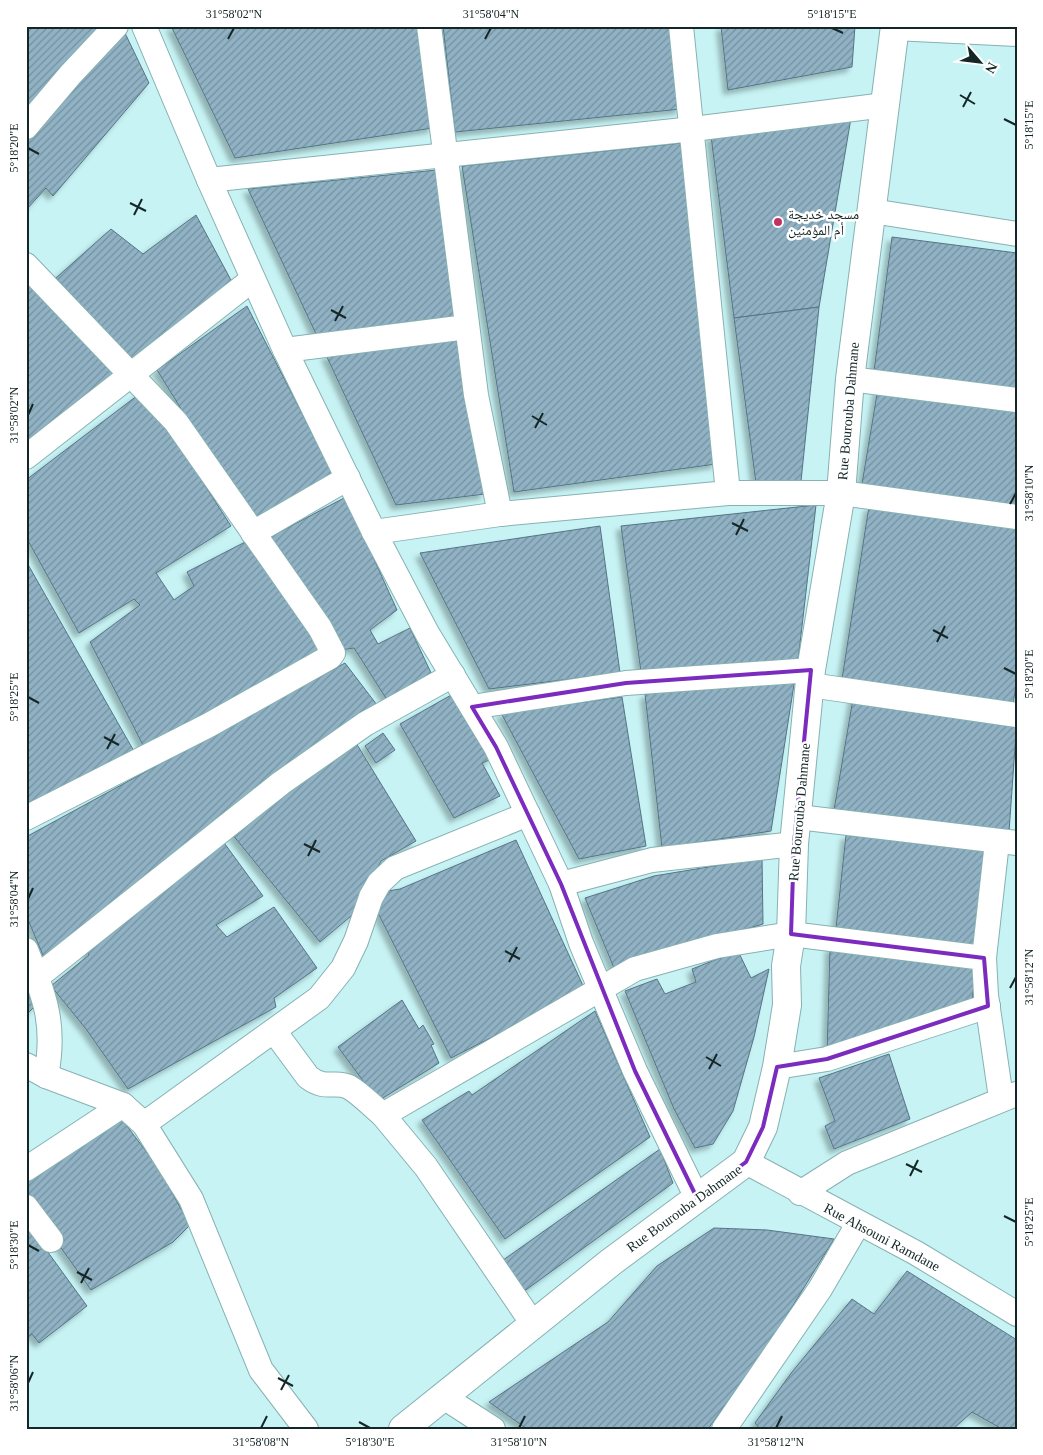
<svg xmlns="http://www.w3.org/2000/svg" width="1043" height="1455" font-family="'Times New Roman','Noto Naskh Arabic',serif">
<defs>
<pattern id="building-hatch" width="6" height="6" patternUnits="userSpaceOnUse" patternTransform="scale(1.25)"><rect width="6" height="6" fill="#90b2c4"/><path d="M-1 1l2-2M0 6l6-6M5 7l2-2" fill="none" stroke="#74919f"/></pattern>
<filter id="shadow"><feDropShadow dx="-4.5" dy="4.5" stdDeviation="2.5" flood-color="#0004"/></filter>
</defs>
<rect width="100%" height="100%" fill="#c7f3f4"/>
<!-- building -->
<g fill="url(#building-hatch)" stroke="#557586" filter="url(#shadow)">
<polygon points="26,26 103,26 26,117"/>
<polygon points="171,26 422,26 433,128 235,158"/>
<polygon points="443,26 671,26 681,109 455,132"/>
<polygon points="721,26 855,26 852,67 728,90"/>
<polygon points="124,31 149,83 53,196 46,188 26,210 26,141"/>
<polygon points="851,118 819,307 734,318 711,136"/>
<polygon points="682,143 716,464 514,492 462,166"/>
<polygon points="437,170 454,319 316,334 248,189"/>
<polygon points="196,215 232,282 132,361 56,278 111,229 143,254"/>
<polygon points="892,237 1017,253 1017,389 874,371"/>
<polygon points="26,282 115,374 26,441"/>
<polygon points="247,306 334,476 253,525 157,370"/>
<polygon points="819,307 801,481 756,483 734,318"/>
<polygon points="462,340 485,494 396,505 326,355"/>
<polygon points="878,388 1017,409 1017,508 862,484"/>
<polygon points="142,392 179,445 231,526 156,573 174,600 194,586 187,572 249,540 326,647 146,751 90,642 140,605 134,599 79,633 26,537 26,480"/>
<polygon points="346,497 397,610 370,630 378,644 410,628 432,675 389,703 354,648 341,650 268,538"/>
<polygon points="816,505 798,661 641,672 621,526"/>
<polygon points="869,506 1017,529 1017,678 1013,705 842,679"/>
<polygon points="600,526 620,673 489,689 420,553"/>
<polygon points="26,561 135,753 26,811"/>
<polygon points="345,663 377,705 45,960 26,915 26,837"/>
<polygon points="795,678 771,831 662,848 645,694"/>
<polygon points="854,693 1017,719 1009,832 834,810"/>
<polygon points="453,694 492,759 482,763 500,796 454,818 400,724"/>
<polygon points="622,697 646,846 579,859 501,713"/>
<polygon points="383,733 395,750 376,763 365,746"/>
<polygon points="356,743 416,841 381,861 357,911 320,942 232,834"/>
<polygon points="846,835 989,850 983,950 835,937"/>
<polygon points="222,840 263,896 216,925 227,937 274,907 317,968 274,998 276,1007 128,1089 86,1029 51,986 89,955 85,948"/>
<polygon points="516,840 585,990 451,1058 376,909 382,892 400,889"/>
<polygon points="762,858 763,924 614,968 585,898 654,876"/>
<polygon points="830,947 977,963 971,1007 827,1056"/>
<polygon points="738,951 751,978 769,969 754,1037 733,1111 713,1144 695,1148 674,1109 625,991 657,979 665,994 696,982 692,969"/>
<polygon points="26,974 39,1002 26,1015"/>
<polygon points="402,1000 419,1029 423,1025 434,1044 431,1045 439,1063 378,1101 338,1047"/>
<polygon points="595,1011 650,1137 505,1239 422,1120 469,1091 472,1095"/>
<polygon points="889,1054 910,1119 834,1149 825,1126 835,1121 819,1078"/>
<polygon points="118,1114 157,1166 190,1225 173,1242 91,1290 59,1245 64,1239 26,1191 26,1183"/>
<polygon points="660,1149 673,1183 523,1292 499,1263"/>
<polygon points="26,1222 87,1306 39,1343 32,1334 26,1339"/>
<polygon points="714,1228 767,1230 834,1239 771,1341 708,1429 527,1429 489,1402 608,1322 657,1266"/>
<polygon points="907,1271 1017,1340 1017,1429 1002,1429 972,1412 953,1429 760,1429 755,1423 792,1372 852,1299 874,1314"/>
</g>
<g fill="none" stroke-linecap="round" stroke-linejoin="round">
<!-- minor casing -->
<g stroke="#87b1b2" stroke-width="26">
<g id="minor">
<polyline points="144,26 209,180 285,350 374,532 427,633 496,747 561,884 581,943 635,1071 697,1198"/>
<polyline points="429,26 476,395 500,514"/>
<polyline points="894,28 1017,34"/>
<polyline points="26,127 70,75 116,26"/>
<polyline points="209,180 693,129 885,105"/>
<polyline points="872,211 1017,234"/>
<polyline points="26,265 176,422 320,628 333,653 330,657 209,725 26,818"/>
<polyline points="285,350 467,327"/>
<polyline points="850,379 1017,400"/>
<polyline points="26,457 253,279"/>
<polyline points="728,493 841,493 1017,517"/>
<polyline points="374,532 500,514 728,493 681,26"/>
<polyline points="253,533 348,478"/>
<polyline points="810,685 1017,715"/>
<polyline points="472,707 626,683 811,670"/>
<polyline points="798,817 1017,843"/>
<polyline points="561,884 652,860 794,844"/>
<path d="M26 950C45 997 56 1025 46 1076"/>
<polyline points="984,958 997,842"/>
<polyline points="37,977 281,783 365,724 453,675"/>
<path d="M274 1031 308 1077C326 1091 335 1080 349 1087 361 1094 372 1106 383 1115"/>
<polyline points="26,1065 46,1076 123,1105 144,1124 191,1199 261,1370 306,1429"/>
<polyline points="777,1067 827,1059 988,1006"/>
<polyline points="144,1124 319,998 343,968 356,941 371,897 379,883 395,868 528,814"/>
<polyline points="746,1162 916,1253 1017,1314"/>
<polyline points="26,1169 123,1105"/>
<polyline points="800,1193 847,1163 1016,1094"/>
<polyline points="26,1207 51,1240"/>
<polyline points="533,1324 426,1167 383,1115 635,969 717,946 791,934 984,958 986,995 1001,1098"/>
<polyline points="442,1396 493,1429"/>
<polyline points="724,1429 820,1289 858,1224"/>
</g>
</g>
<!-- tertiary casing -->
<g stroke="#87b1b2" stroke-width="30">
<polyline id="tertiary" points="403,1429 611,1262 746,1162 763,1127 777,1067 787,1005 786,966 791,934 794,844 811,670 841,493 850,379 895,26"/>
</g>
<!-- minor -->
<use href="#minor" stroke="#fff" stroke-width="24"/>
<!-- tertiary -->
<use href="#tertiary" stroke="#fff" stroke-width="28"/>
</g>
<!-- marked area -->
<path fill="none" stroke="#7b2cbf" stroke-width="4" stroke-linejoin="round" d="M811 670 794 844 791 934 984 958 988 1006 827 1059 777 1067 763 1127 746 1162 697 1198 635 1071 561 884 496 747 472 707 626 683Z"/>
<!-- ticks -->
<path fill="none" stroke="#152626" stroke-width="2" d="M832 28 843 33M228 39 234 28M485 39 491 28M960 95 975 104M963 107 971 92M1004 119 1016 125M28 148 39 154M130 203 146 211M134 215 142 199M331 310 346 318M335 321 343 306M28 415 33 404M532 416 547 425M535 428 543 413M1010 504 1016 493M732 523 748 531M736 535 744 519M933 630 948 638M937 642 945 626M1004 668 1016 674M28 697 39 703M104 737 119 745M107 749 115 734M304 844 320 852M308 856 316 840M28 899 33 888M505 951 520 959M509 962 517 947M1010 988 1016 977M706 1057 721 1066M709 1069 717 1054M906 1164 922 1172M910 1176 918 1160M1004 1216 1016 1222M28 1245 39 1251M77 1272 92 1280M81 1283 89 1268M278 1378 293 1386M28 1383 33 1372M281 1390 289 1375M359 1422 370 1428M261 1428 267 1416M519 1428 525 1416M776 1428 782 1416"/>
<!-- markers -->
<circle fill="#c03262" stroke="#fff" stroke-width="2" cx="778" cy="222" r="5"/>
<g text-anchor="middle" stroke-width="5" stroke-linejoin="round" paint-order="stroke">
<!-- poi labels -->
<g font-size="14" fill="#152626" stroke="#fff" text-anchor="start">
<text x="788" y="219">مسجد خديجة<tspan x="788" dy="16">أم المؤمنين</tspan></text>
</g>
<!-- street labels -->
<g font-size="14" fill="#152626" stroke="#fff">
<text transform="translate(848 411) rotate(-85)" y="5">Rue Bourouba Dahmane</text>
<text transform="translate(799 812) rotate(-85)" y="5">Rue Bourouba Dahmane</text>
<text transform="translate(684 1208) rotate(-36)" y="5">Rue Bourouba Dahmane</text>
<text transform="translate(882 1237) rotate(28)" y="5">Rue Ahsouni Ramdane</text>
</g>
</g>
<!-- border -->
<rect width="1043" height="1455" fill="none" stroke="#ffffff" stroke-width="55"/>
<!-- north arrow -->
<g transform="translate(980 62) rotate(118)" stroke="#ffffff" stroke-width="4" paint-order="stroke">
<path d="M0-4L9 19L0 12L-9 19Z" fill="#152626"/>
<text y="-8" font-size="14" font-weight="bold" text-anchor="middle" fill="#152626">N</text>
</g>
<rect x="28" y="28" width="988" height="1400" fill="none" stroke="#152626" stroke-width="2"/>
<g font-size="12" text-anchor="middle" fill="#152626">
<text x="234" y="18">31°58'02"N</text>
<text x="491" y="18">31°58'04"N</text>
<text x="832" y="18">5°18'15"E</text>
<text transform="translate(1029 125) rotate(-90)" y="4">5°18'15"E</text>
<text transform="translate(14 148) rotate(-90)" y="4">5°18'20"E</text>
<text transform="translate(14 415) rotate(-90)" y="4">31°58'02"N</text>
<text transform="translate(1029 493) rotate(-90)" y="4">31°58'10"N</text>
<text transform="translate(1029 674) rotate(-90)" y="4">5°18'20"E</text>
<text transform="translate(14 697) rotate(-90)" y="4">5°18'25"E</text>
<text transform="translate(14 899) rotate(-90)" y="4">31°58'04"N</text>
<text transform="translate(1029 977) rotate(-90)" y="4">31°58'12"N</text>
<text transform="translate(1029 1222) rotate(-90)" y="4">5°18'25"E</text>
<text transform="translate(14 1245) rotate(-90)" y="4">5°18'30"E</text>
<text transform="translate(14 1383) rotate(-90)" y="4">31°58'06"N</text>
<text x="261" y="1446">31°58'08"N</text>
<text x="370" y="1446">5°18'30"E</text>
<text x="519" y="1446">31°58'10"N</text>
<text x="776" y="1446">31°58'12"N</text>
</g>
</svg>
